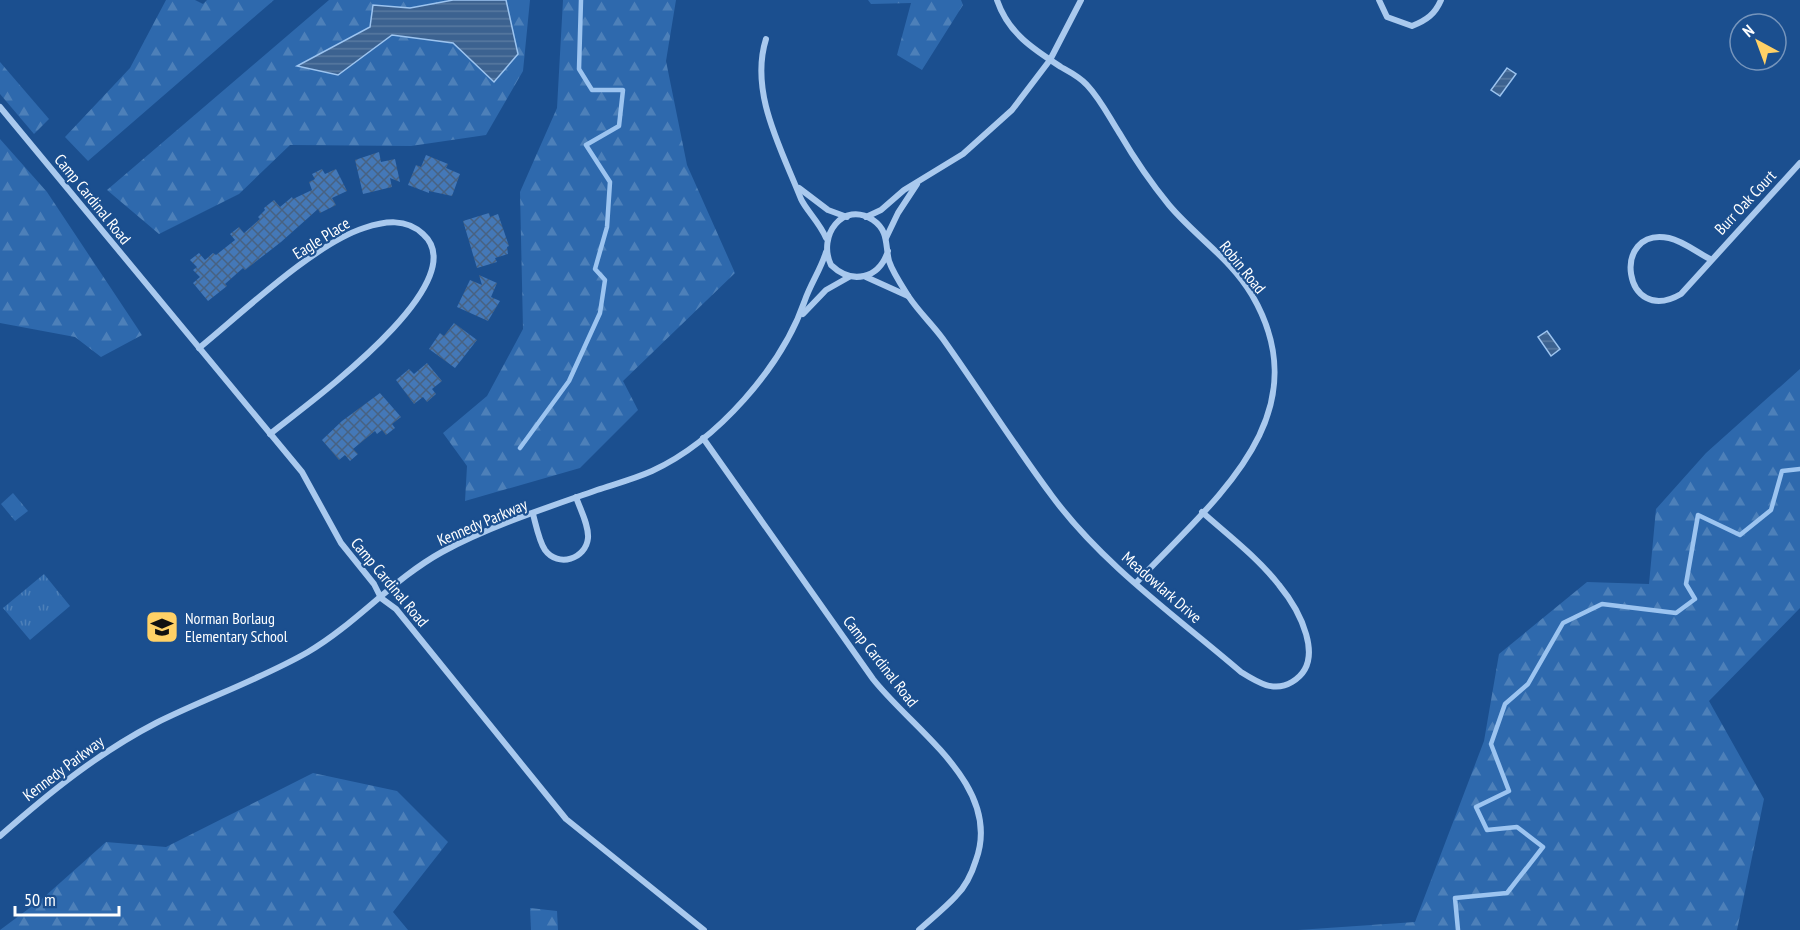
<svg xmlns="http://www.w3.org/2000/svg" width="1800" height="930" font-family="'PT Sans Narrow',sans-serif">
<defs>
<pattern id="grass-tufts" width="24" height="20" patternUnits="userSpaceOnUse" patternTransform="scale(1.5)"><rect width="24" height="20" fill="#2e69ad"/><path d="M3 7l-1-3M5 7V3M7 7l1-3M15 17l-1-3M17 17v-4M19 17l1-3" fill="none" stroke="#4d80b9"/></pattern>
<pattern id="forest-firs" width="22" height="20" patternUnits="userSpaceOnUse" patternTransform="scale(1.5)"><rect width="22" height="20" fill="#2e69ad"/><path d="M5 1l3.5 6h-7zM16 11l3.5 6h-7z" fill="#4d80b9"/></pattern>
<pattern id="water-rules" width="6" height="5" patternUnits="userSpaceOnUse" patternTransform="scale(1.5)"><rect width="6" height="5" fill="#3c6290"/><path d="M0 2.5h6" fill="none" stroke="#597aa1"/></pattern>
<pattern id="building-cross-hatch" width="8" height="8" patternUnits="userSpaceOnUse" patternTransform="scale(1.5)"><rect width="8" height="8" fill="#4478b7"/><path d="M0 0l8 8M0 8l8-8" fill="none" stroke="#486282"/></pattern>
</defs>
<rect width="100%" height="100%" fill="#1b4f8f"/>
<!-- grass -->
<g fill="url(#grass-tufts)">
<polygon points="13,493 28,511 15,521 1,504"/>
<polygon points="44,574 70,606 30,640 3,608"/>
</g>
<!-- forest -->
<g fill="url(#forest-firs)">
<polygon points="166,0 195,0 203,4 207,0 274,0 88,161 65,137 130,68"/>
<polygon points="329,0 530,0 523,71 486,135 411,146 290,145 239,194 159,234 107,190"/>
<polygon points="563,0 676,0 666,61 687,165 735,273 623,381 638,410 580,468 465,501 467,466 443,433 487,396 523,329 520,192 557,108"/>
<polygon points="868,0 961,0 963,5 922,70 897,55 911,3 871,4"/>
<polygon points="0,62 49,119 34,134 0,94"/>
<polygon points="0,139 47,192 142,335 101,357 75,337 0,323"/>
<polygon points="1800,369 1800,608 1709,701 1764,799 1737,930 1298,930 1415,922 1484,741 1499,654 1587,582 1649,584 1656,509 1706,453"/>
<polygon points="313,773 397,791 448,842 393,912 408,930 0,930 43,898 106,842 166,847"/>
<polygon points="530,908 557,911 558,930 531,930"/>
</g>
<!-- water -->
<g fill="url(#water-rules)" stroke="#9cc4f0" stroke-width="1.5">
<polygon points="453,0 506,0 518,54 494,82 453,43 392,35 338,75 297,66 370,27 373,5 410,8"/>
<polygon points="1507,68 1516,74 1500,96 1491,90"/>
<polygon points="1547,331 1560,349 1551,356 1538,337"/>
</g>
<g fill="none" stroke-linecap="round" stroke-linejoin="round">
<!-- stream -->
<g stroke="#9cc4f0" stroke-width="4.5">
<polyline points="520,448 569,381 600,313 605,280 595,269 607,227 610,182 586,145 619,126 623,90 592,90 579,69 581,0"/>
<polyline points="1458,930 1455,898 1507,893 1543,847 1517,827 1487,830 1476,807 1509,791 1491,744 1505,704 1528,684 1563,623 1602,604 1676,613 1695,599 1686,584 1698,515 1740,535 1771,510 1782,471 1800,469"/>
</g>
</g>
<!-- building -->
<g fill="url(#building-cross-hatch)">
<polygon points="379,152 381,162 395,159 400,182 390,178 392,187 363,194 355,160"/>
<polygon points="426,155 448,164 446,168 460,174 452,196 429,191 429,193 408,185 416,165 421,167"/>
<polygon points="322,169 325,174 336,169 347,191 332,198 336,205 320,213 318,209 281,242 245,270 243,268 225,284 227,286 208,301 193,283 200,277 193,270 197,267 190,260 199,253 205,260 213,253 216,255 235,240 230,234 239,227 244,233 260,219 258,217 265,210 264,208 274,200 280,207 292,197 293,199 312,190 309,182 315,179 312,174"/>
<polygon points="489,213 490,217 498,214 509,246 507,247 508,254 495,258 497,262 477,268 463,221"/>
<polygon points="479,275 497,283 491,297 500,301 488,321 457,307 470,280 482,285"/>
<polygon points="454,323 477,340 455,368 429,349 440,333 444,336"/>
<polygon points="427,363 442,381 432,389 436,394 427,402 423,397 414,404 396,380 409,369 414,374"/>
<polygon points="380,393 401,417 392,424 395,428 386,435 382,430 377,434 375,431 353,449 358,454 350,461 345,455 339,460 322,440 342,421"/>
</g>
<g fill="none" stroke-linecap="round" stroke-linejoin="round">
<!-- minor -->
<g stroke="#a9c9ee" stroke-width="6">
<path d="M997 0C1008 33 1033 49 1061 67 1070 72 1080 77 1087 85 1101 100 1109 117 1120 134 1134 158 1151 183 1169 205 1195 236 1231 259 1252 295 1323 417 1212 501 1136 583"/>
<path d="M1379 0 1387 17 1412 26C1427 20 1435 14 1441 0"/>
<path d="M766 39C749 93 782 150 801 199 806 210 820 223 826 238"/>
<polyline points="0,107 302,472 341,543 374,584 381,598 396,609 566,819 704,930"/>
<polyline points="799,188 828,210 847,217"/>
<polyline points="866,217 881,210 904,190 963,154 1012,110 1050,60 1081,0"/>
<polyline points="886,238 898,213 917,184"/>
<path d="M888 251C879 279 852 285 831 265 817 236 843 200 873 220 889 231 885 245 889 261 893 273 902 286 909 297 919 312 932 324 943 339 980 391 1014 445 1052 496 1103 565 1177 617 1241 672 1257 682 1274 693 1292 682 1328 661 1298 608 1279 585 1257 557 1228 535 1202 512"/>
<path d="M1710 259C1698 253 1683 241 1669 238 1610 226 1623 328 1681 294L1800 163"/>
<polyline points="866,277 908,296"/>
<polyline points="803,314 826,290 849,277"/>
<path d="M199 348C242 313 314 244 364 228 385 221 406 218 423 234 478 283 303 407 270 434"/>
<path d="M703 438 873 679C913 730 1003 786 976 860 972 873 966 886 956 896 945 908 931 919 919 930"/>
<path d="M533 514C536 525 539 541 545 550 558 568 586 559 588 538 589 525 580 509 576 497"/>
<path d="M0 836C49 793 98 753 156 723 206 698 259 680 308 652 356 624 393 579 442 552 490 526 546 508 597 490 615 484 634 479 652 471 717 441 782 367 805 300 811 283 821 269 826 252"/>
</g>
</g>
<!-- icons -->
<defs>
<g id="school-square" transform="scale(1.725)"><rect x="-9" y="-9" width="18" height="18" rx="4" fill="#ffd166" stroke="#1b4f8f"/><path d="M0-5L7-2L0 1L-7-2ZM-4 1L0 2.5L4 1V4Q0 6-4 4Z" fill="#111"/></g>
</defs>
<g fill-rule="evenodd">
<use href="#school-square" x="162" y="627"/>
</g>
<g text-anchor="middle" stroke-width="4.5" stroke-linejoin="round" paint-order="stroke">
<!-- street labels -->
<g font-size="16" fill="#fff" stroke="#1b4f8f">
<text transform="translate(93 199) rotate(51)" y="6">Camp Cardinal Road</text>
<text transform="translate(1745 202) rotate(-47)" y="6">Burr Oak Court</text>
<text transform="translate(321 238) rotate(-32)" y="6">Eagle Place</text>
<text transform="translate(1243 267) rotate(51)" y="6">Robin Road</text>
<text transform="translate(482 522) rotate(-23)" y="6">Kennedy Parkway</text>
<text transform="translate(390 582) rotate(50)" y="6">Camp Cardinal Road</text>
<text transform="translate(1162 587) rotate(41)" y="6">Meadowlark Drive</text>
<text transform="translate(881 661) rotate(52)" y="6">Camp Cardinal Road</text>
<text transform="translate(63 768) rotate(-37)" y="6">Kennedy Parkway</text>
</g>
<!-- poi labels -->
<g font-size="16" fill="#fff" stroke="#1b4f8f" text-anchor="start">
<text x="185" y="624">Norman Borlaug<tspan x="185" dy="18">Elementary School</tspan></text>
</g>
</g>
<!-- north arrow -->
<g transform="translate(1758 42) rotate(319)"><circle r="28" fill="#1b4f8f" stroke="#7695bc" stroke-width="1.5"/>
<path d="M0-4.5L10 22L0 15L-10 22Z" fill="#ffd166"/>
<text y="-9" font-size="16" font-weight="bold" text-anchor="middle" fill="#ffffff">N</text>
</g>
<!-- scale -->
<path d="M15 906v9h104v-9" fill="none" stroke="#ffffff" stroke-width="3"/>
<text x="24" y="906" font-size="18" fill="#ffffff" stroke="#1b4f8f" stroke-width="4.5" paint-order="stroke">50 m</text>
</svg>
